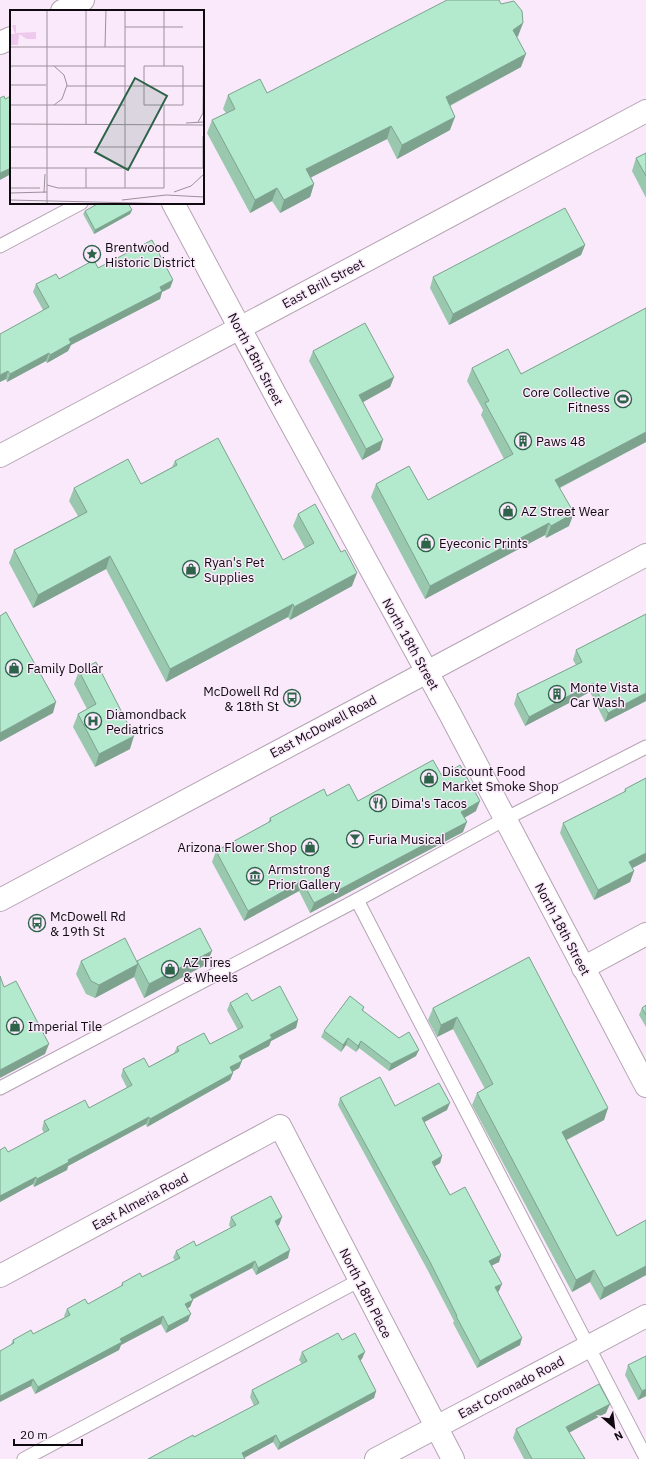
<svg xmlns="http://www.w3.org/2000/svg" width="646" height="1459" font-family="'IBM Plex Sans',sans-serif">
<rect width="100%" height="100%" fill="#fae9fa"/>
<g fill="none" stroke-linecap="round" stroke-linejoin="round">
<!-- service casing -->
<g stroke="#b4a4b3" stroke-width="15">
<g id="service">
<polyline points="0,246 81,203"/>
<polyline points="357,900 646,1458"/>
<polyline points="0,1088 357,900 505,819 646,747"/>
<polyline points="24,1459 360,1280"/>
</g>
</g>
<!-- minor casing -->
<g stroke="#b4a4b3" stroke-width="24">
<g id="minor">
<polyline points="62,11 83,0"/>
<polyline points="0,43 11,38"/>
<polyline points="173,203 275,394 450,714 646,1086"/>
<polyline points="0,456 646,111"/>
<polyline points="583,968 646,934"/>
<polyline points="0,1276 280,1126 453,1459"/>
<polyline points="376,1459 646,1316"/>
</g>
</g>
<!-- primary casing -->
<g stroke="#b4a4b3" stroke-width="24">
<polyline id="primary" points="0,900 646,555"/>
</g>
<!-- service -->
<use href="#service" stroke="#fff" stroke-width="13"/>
<!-- minor -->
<use href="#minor" stroke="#fff" stroke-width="22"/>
<!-- primary -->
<use href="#primary" stroke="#fff" stroke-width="22"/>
</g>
<!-- wall -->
<g fill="#9ac8af">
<polygon points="501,4 523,23 518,36 517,37 521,67 450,106 450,130 397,159 387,139 311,177 314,184 310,197 280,213 272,201 250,213 207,133 212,120 226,113 223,109 228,95 267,93"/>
<polygon points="646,153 646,198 632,171 636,158"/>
<polygon points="132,210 130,214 94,234 83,214 85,211"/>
<polygon points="585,245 581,255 449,325 430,288 433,277"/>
<polygon points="98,268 173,280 170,288 162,292 160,299 71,345 68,351 47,363 46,361 7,382 6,379 0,382 43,310 33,292 36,284 59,279"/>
<polygon points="646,308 646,442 560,488 569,526 546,538 545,535 425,599 371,497 376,484 428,500 504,459 481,415 483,410 467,381 472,368 521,374"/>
<polygon points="313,351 394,377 390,387 363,402 380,450 362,460 309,361"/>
<polygon points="175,461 283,560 305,548 293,526 298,514 352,586 290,620 288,617 166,682 106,569 33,608 9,563 14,550 78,516 69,501 74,488 141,484 172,467"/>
<polygon points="646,614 646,701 605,722 590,692 525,726 514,704 517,694 576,665 573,660 576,650"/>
<polygon points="79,671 130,749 95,767 73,727 78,714 87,709 74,684"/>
<polygon points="442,776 476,811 464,818 463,832 310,913 299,891 244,921 212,862 216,851 268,823 270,818 327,796 358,801"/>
<polygon points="646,778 646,861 632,868 634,871 630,882 594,900 560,833 563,823 624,792 625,789"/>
<polygon points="529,957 608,1108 604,1120 567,1140 617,1236 646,1220 646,1275 600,1300 590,1282 572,1292 472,1105 477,1093 485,1089 453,1029 437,1037 428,1020 433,1008"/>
<polygon points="81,961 137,961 207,964 144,998 134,977 95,998 86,994 76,974"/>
<polygon points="252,1001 298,1020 296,1028 271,1041 269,1046 242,1060 239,1068 232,1072 233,1073 230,1080 147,1127 146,1124 68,1166 67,1170 34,1187 33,1184 0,1202 0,1150 8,1152 44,1133 42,1129 44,1121 89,1108 127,1088 121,1076 123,1069 149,1067 174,1053 177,1047 210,1044 238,1030 227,1010 230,1003"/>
<polygon points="646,1005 646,1027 639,1015 642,1008"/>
<polygon points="364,1007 363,1011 416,1056 389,1071 359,1048 356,1052 346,1045 341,1052 321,1037 324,1031"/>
<polygon points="340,1098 395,1106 447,1110 424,1122 442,1156 440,1163 435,1166 450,1195 501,1255 499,1262 492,1265 499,1291 498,1292 520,1345 477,1368 453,1323 454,1321 427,1269 338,1105"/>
<polygon points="231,1217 282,1217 279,1225 277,1226 288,1258 256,1275 252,1268 192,1300 190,1307 187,1308 188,1321 166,1333 161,1324 121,1345 119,1350 35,1394 11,1344 13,1340 33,1334 65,1317 64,1316 67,1309 88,1304 121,1286 122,1283 142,1277 175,1260 173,1258 176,1251 196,1246 231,1228 229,1225"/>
<polygon points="342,1340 362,1359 360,1360 376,1391 374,1398 278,1450 273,1442 244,1458 194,1437 254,1406 250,1397 252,1390 302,1364 299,1360 302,1352"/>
<polygon points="646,1356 646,1396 638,1400 625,1375 628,1365"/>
<polygon points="606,1413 569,1432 585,1459 524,1459 513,1438 516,1429"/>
</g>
<!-- shaded-wall -->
<g fill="#7da38f">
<polygon points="523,23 518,36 508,44 513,30"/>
<polygon points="526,54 521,67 441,110 446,97"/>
<polygon points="455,117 450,130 397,159 402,145"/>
<polygon points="391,126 387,139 302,182 306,169"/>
<polygon points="11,168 11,174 0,180 0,173"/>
<polygon points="314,184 310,197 280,213 284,200"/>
<polygon points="277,188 272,201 250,213 255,200"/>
<polygon points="132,210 130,214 94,234 95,230"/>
<polygon points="585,245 581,255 449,325 453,314"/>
<polygon points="173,280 170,288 162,292 160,299 71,345 68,351 47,363 50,355 69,339"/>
<polygon points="49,353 46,361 7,382 10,374"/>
<polygon points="8,371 6,379 0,382 0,375"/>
<polygon points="394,377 390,387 356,406 359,395"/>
<polygon points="646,432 646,442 551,492 555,480"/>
<polygon points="383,440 380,450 362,460 366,449"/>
<polygon points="574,513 569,526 546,538 551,526"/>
<polygon points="549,523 545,535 425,599 430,586"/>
<polygon points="110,556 106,569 33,608 38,595"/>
<polygon points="357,573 352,586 290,620 294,607"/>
<polygon points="293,604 288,617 166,682 170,669"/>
<polygon points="593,683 590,692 525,726 529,717"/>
<polygon points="646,693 646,701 605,722 608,713"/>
<polygon points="56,702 53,713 0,742 0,733"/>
<polygon points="134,736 130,749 95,767 99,754"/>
<polygon points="480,801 476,811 457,822 461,812"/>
<polygon points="467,822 463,832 310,913 314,903"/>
<polygon points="646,853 646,861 625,872 629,862"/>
<polygon points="634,871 630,882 594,900 598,890"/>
<polygon points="302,881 299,891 244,921 248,911"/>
<polygon points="212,951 207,964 144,998 149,984"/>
<polygon points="138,964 134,977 95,998 99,985"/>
<polygon points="457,1017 453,1029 437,1037 441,1025"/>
<polygon points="298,1020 296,1028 271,1041 269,1046 236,1063 239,1056 270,1035"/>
<polygon points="348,1038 346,1045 341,1052 343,1045"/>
<polygon points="361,1041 359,1048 356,1052 358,1046"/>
<polygon points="49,1044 45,1054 0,1078 0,1070"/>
<polygon points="419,1050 416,1056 389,1071 391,1064"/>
<polygon points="242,1061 239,1068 227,1075 230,1067"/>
<polygon points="233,1073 230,1080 147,1127 150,1119"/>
<polygon points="450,1103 447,1110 419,1125 422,1118"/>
<polygon points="608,1108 604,1120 558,1144 562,1132"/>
<polygon points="149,1117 146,1124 68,1166 67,1170 34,1187 37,1179 68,1160"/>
<polygon points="442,1156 440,1163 430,1169 432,1162"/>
<polygon points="36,1177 33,1184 0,1202 0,1196"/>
<polygon points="282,1217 279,1225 272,1228 275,1221"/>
<polygon points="290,1250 288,1258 256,1275 258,1268"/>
<polygon points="501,1255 499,1262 487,1268 489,1261"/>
<polygon points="255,1261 252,1268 187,1302 190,1295"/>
<polygon points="646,1266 646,1275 600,1300 604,1288"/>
<polygon points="594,1270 590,1282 572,1292 576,1280"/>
<polygon points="502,1284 499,1291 493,1294 495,1287"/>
<polygon points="193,1300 190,1307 182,1311 185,1304"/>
<polygon points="191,1314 188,1321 166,1333 168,1326"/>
<polygon points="163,1316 161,1324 121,1345 119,1350 35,1394 38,1387 120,1339"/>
<polygon points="522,1338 520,1345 477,1368 480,1361"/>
<polygon points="365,1352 362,1359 355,1363 358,1356"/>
<polygon points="33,1379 31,1386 0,1402 0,1396"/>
<polygon points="646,1389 646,1396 638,1400 642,1391"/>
<polygon points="376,1391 374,1398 278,1450 280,1443"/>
<polygon points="610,1404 606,1413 563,1436 566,1427"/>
<polygon points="276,1435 273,1442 242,1459 242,1453"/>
</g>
<!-- building -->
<g fill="#b3e9cc" stroke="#7da38f">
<polygon points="447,0 499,0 501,4 514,1 522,11 523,23 513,30 526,54 446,97 455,117 402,145 391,126 306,169 314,184 284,200 277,188 255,200 212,120 235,109 228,95 260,79 267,93"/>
<polygon points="4,96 5,99 11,96 11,168 0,173 0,98"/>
<polygon points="646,153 646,176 636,158"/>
<polygon points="99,203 128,203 132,210 95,230 85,211"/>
<polygon points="565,208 585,245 453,314 433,277"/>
<polygon points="152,240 173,280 160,287 162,291 69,339 71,343 50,355 49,353 10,374 8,371 0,375 0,334 49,307 36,284 56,274 59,279 94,260 98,268"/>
<polygon points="646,308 646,432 555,480 574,513 551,526 549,523 430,586 376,484 409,466 428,500 513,454 485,403 489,401 472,368 508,349 521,374"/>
<polygon points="365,323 394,377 359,395 383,440 366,449 313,351"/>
<polygon points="218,438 283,560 314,543 298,514 315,504 341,552 345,550 357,573 294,607 293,604 170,669 110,556 38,595 14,550 87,512 74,488 128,459 141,484 177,465 175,461"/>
<polygon points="6,612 56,702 0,733 0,616"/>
<polygon points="646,614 646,693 608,713 593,683 529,717 517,694 582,662 576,650"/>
<polygon points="96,662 134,736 99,754 78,714 96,704 79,671"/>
<polygon points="433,760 442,776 460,765 480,801 461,812 467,822 314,903 302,881 248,911 216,851 271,821 270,818 324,789 327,796 349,784 358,801"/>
<polygon points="646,778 646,853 629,862 634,871 598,890 563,823 626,791 625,789"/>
<polygon points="200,928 212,951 149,984 137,961"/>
<polygon points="125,938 138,964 99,985 91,981 81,961"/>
<polygon points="529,957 608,1108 562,1132 617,1236 646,1220 646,1266 604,1288 594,1270 576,1280 477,1093 493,1084 482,1063 457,1017 441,1025 433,1008"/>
<polygon points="0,976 4,987 16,981 49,1044 0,1070"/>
<polygon points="280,986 298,1020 270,1035 272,1038 239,1056 242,1061 230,1067 233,1073 150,1119 149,1117 68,1160 69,1162 37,1179 36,1177 0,1196 0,1150 5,1147 8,1152 49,1130 44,1121 85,1100 89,1108 132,1085 123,1069 144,1058 149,1067 179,1051 177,1047 204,1033 210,1044 243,1027 230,1003 247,993 252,1001"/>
<polygon points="350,996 364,1007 362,1010 399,1038 409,1032 419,1050 391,1064 361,1041 358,1046 348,1038 343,1045 324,1031"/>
<polygon points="646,1005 646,1015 642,1008"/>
<polygon points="380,1077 395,1106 439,1083 450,1103 422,1118 442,1156 432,1162 450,1195 465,1187 501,1255 489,1261 502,1284 495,1287 522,1338 480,1361 456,1316 457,1316 430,1262 340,1098"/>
<polygon points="271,1196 282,1217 275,1221 290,1250 258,1268 255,1261 190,1295 193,1300 185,1304 191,1314 168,1326 163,1316 120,1339 122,1342 38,1387 33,1379 0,1396 0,1351 14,1343 13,1340 31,1330 33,1334 70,1315 67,1309 85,1299 88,1304 123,1285 122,1283 140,1273 142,1277 180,1258 176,1251 194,1241 196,1246 236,1225 231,1217"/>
<polygon points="338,1333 342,1340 355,1333 365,1352 358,1356 376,1391 280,1443 276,1435 242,1453 245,1459 148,1459 193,1435 194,1437 259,1403 252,1390 307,1361 302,1352"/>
<polygon points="646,1356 646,1389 642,1391 628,1365"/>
<polygon points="599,1384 610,1404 566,1427 585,1459 532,1459 516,1429"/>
</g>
<!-- icons -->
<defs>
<g id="sight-ring" transform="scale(0.9)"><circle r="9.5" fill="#fae9fa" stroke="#2d6349" stroke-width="1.5"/><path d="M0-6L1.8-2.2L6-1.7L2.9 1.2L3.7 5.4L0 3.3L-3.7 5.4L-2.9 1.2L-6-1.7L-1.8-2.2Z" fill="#2d6349"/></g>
<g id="stadium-ring" transform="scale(0.9)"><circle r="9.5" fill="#fae9fa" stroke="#2d6349" stroke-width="1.5"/><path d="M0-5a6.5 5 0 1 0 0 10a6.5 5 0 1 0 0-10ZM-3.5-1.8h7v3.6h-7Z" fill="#2d6349"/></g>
<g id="building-ring" transform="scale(0.9)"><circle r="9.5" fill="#fae9fa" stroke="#2d6349" stroke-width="1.5"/><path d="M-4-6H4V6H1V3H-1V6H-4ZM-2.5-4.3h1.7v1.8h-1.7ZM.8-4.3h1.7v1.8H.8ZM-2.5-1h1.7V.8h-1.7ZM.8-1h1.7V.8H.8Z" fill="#2d6349"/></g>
<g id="shop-ring" transform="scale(0.9)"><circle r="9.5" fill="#fae9fa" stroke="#2d6349" stroke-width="1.5"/><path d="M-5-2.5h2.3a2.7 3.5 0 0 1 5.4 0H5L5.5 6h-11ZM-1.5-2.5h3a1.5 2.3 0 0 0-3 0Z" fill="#2d6349"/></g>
<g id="bus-ring" transform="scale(0.9)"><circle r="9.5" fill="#fae9fa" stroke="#2d6349" stroke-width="1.5"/><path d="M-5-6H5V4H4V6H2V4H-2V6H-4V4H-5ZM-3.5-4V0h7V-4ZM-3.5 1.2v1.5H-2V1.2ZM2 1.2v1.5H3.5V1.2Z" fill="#2d6349"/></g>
<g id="hospital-ring" transform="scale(0.9)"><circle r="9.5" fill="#fae9fa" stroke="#2d6349" stroke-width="1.5"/><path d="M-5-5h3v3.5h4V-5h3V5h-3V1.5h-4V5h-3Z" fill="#2d6349"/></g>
<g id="restaurant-ring" transform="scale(0.9)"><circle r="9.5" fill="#fae9fa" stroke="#2d6349" stroke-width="1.5"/><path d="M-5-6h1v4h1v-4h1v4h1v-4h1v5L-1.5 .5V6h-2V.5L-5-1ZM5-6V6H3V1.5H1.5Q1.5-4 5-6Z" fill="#2d6349"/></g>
<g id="bar-ring" transform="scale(0.9)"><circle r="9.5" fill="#fae9fa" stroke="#2d6349" stroke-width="1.5"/><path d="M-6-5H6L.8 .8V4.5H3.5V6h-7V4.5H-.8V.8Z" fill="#2d6349"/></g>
<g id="museum-ring" transform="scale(0.9)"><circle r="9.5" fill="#fae9fa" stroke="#2d6349" stroke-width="1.5"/><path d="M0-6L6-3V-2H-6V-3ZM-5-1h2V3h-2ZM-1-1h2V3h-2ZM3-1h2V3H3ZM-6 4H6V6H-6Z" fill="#2d6349"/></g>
</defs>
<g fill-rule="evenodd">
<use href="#sight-ring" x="92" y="254"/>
<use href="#stadium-ring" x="623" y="399"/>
<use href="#building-ring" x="523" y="441"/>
<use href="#shop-ring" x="508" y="511"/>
<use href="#shop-ring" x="426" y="543"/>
<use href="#shop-ring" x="191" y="569"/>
<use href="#shop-ring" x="14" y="668"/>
<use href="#building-ring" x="557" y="694"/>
<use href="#bus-ring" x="292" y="698"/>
<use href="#hospital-ring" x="93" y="721"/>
<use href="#shop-ring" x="429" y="778"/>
<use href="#restaurant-ring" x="378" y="803"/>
<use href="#bar-ring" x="355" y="839"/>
<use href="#shop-ring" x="310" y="847"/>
<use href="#museum-ring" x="255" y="876"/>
<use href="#bus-ring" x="37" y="923"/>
<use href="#shop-ring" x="170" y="969"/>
<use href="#shop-ring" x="15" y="1026"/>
</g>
<g text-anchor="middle" stroke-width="3" stroke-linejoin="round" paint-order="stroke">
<!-- poi labels -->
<g font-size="13" fill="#0f0a0f" stroke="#fae9fa" text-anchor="start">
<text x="105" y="252">Brentwood<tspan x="105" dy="15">Historic District</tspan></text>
<text x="610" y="397" text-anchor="end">Core Collective<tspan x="610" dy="15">Fitness</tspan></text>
<text x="536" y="446">Paws 48</text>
<text x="521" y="516">AZ Street Wear</text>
<text x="439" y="548">Eyeconic Prints</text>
<text x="204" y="567">Ryan's Pet<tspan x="204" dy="15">Supplies</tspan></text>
<text x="27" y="673">Family Dollar</text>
<text x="570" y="692">Monte Vista<tspan x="570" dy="15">Car Wash</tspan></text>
<text x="279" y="696" text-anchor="end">McDowell Rd<tspan x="279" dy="15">&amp; 18th St</tspan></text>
<text x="106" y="719">Diamondback<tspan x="106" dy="15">Pediatrics</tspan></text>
<text x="442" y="776">Discount Food<tspan x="442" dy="15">Market Smoke Shop</tspan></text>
<text x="391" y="808">Dima's Tacos</text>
<text x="368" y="844">Furia Musical</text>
<text x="297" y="852" text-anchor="end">Arizona Flower Shop</text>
<text x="268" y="874">Armstrong<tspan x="268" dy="15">Prior Gallery</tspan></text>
<text x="50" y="921">McDowell Rd<tspan x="50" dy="15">&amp; 19th St</tspan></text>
<text x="183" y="967">AZ Tires<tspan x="183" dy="15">&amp; Wheels</tspan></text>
<text x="28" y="1031">Imperial Tile</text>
</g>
<!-- street labels -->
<g font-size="13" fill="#0f0a0f" stroke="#fae9fa">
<text transform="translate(323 283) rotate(-28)" y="5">East Brill Street</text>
<text transform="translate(256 359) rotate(62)" y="5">North 18th Street</text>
<text transform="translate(411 644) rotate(61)" y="5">North 18th Street</text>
<text transform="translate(323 726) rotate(-28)" y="5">East McDowell Road</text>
<text transform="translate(563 929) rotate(62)" y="5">North 18th Street</text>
<text transform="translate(140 1201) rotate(-28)" y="5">East Almeria Road</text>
<text transform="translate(366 1293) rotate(63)" y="5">North 18th Place</text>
<text transform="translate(511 1387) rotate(-28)" y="5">East Coronado Road</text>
</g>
</g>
<!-- overview -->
<g transform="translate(10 10)">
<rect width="194" height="194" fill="#fae9fa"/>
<path d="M2 15H6V23L26 22V29H17L9 24 8 35H0V24H5Z" fill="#eec8ed"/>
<path fill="none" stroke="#9c909c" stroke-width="1" d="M37 0V194M115 17H173M0 37H193M95 37 96 0M0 56H115M44 56 54 65 57 75 52 89 44 95M134 56H173V95H134ZM154 56V0M0 75H36M57 76H193M0 95H115M188 112 193 103 194 0M176 113 194 112M0 114 193 115M76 114V0M0 137H193M0 158H193V126M37 175 48 178H154V95M0 178H30M76 178V158M115 178V0M164 182 181 176 194 164M0 183 37 182M34 183 35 164M0 190 168 194M112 190 156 185 194 187"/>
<path fill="#2d6349" fill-opacity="0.15" stroke="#2d6349" stroke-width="2" d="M125 68 157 86 118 160 85 142Z"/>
<rect width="194" height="194" fill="none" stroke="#0f0a0f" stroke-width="2"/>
</g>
<!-- north arrow -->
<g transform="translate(614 1427) rotate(152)" stroke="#fae9fa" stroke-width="3" paint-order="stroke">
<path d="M0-3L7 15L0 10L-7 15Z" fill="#0f0a0f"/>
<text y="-6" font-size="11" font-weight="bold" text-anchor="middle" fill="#0f0a0f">N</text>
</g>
<!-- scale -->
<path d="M14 1439v6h68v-6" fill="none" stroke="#0f0a0f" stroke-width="2"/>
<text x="20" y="1439" font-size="12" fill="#0f0a0f" stroke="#fae9fa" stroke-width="3" paint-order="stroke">20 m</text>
</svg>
